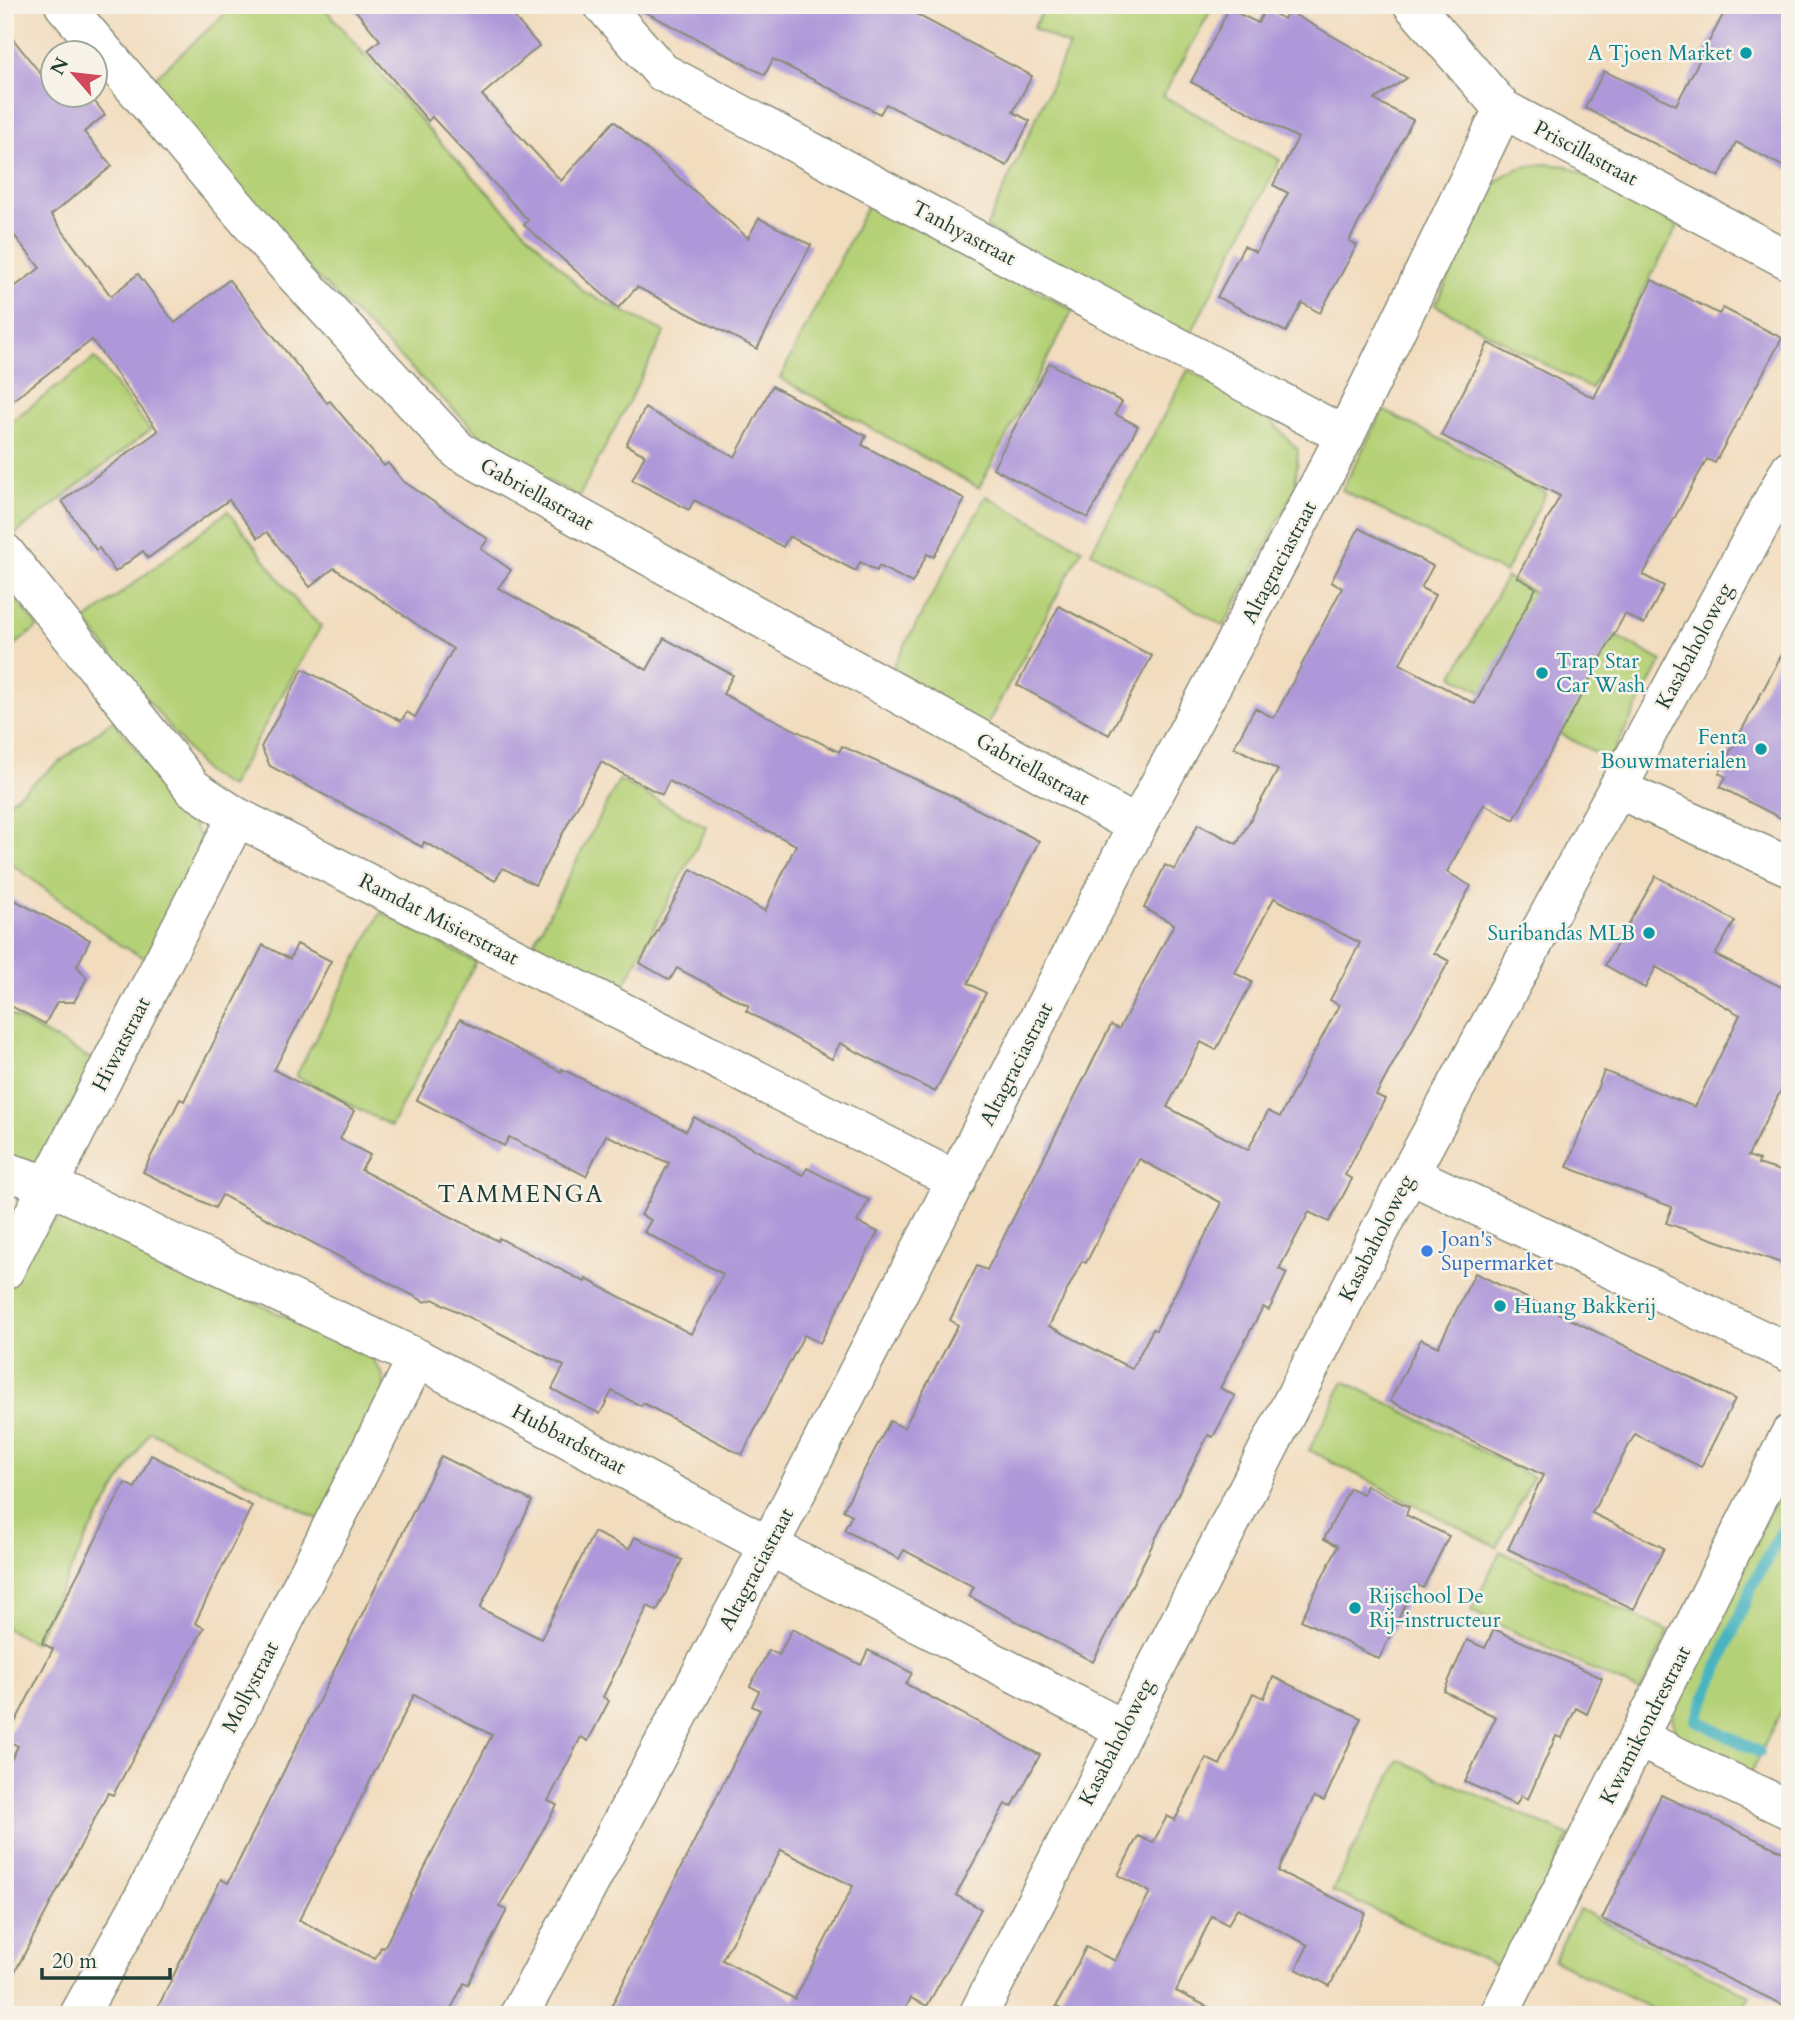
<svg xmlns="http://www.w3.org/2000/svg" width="1795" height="2020" font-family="Cardo,serif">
<rect width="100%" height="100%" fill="#f7f3e8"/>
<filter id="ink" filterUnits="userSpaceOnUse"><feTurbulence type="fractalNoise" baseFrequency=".0143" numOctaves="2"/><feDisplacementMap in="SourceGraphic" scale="14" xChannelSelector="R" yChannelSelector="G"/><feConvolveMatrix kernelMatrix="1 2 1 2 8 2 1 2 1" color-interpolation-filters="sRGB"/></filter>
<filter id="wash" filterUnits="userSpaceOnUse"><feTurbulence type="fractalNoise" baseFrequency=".00686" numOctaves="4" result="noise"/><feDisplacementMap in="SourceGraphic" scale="28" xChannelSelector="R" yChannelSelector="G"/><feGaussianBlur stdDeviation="1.57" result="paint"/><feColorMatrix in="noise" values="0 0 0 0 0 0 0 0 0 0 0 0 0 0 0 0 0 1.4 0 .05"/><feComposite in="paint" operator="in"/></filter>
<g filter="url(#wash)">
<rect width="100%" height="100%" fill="#f2dcbe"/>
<!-- grass -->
<g fill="#b5d177" stroke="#6a8756" stroke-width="2">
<polygon points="235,5 322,5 435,137 584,292 665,332 579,497 508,460 479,434 311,271 150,82"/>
<polygon points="1046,5 1214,5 1163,96 1280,160 1189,337 986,228 1069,46 1033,28"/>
<path d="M1546 164 1567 166 1678 226 1591 389 1435 305 1495 184C1510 168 1524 166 1546 164Z"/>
<polygon points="869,202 1073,310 979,488 780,378"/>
<polygon points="95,358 150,430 10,538 5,532 5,426"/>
<polygon points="1188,370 1265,414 1298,450 1295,489 1224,626 1091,552"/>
<polygon points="1383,410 1546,493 1505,573 1342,490"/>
<polygon points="986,496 1082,549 986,727 889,674"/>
<polygon points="228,511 302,609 321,626 230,787 206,773 85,621"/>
<polygon points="1506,577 1662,661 1609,760 1453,676"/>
<polygon points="5,584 38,627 5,652"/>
<polygon points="113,720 190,819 200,838 198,855 147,959 121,946 5,859 5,805"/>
<polygon points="619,780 707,827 620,993 532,946"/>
<polygon points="381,912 476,962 391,1126 296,1076"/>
<polygon points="5,1012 95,1061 42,1160 32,1166 5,1162"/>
<path d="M64 1216 75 1217 372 1358 382 1373 385 1388 320 1520 150 1431 91 1530 34 1643 5 1628V1291C21 1262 34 1232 64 1216Z"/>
<polygon points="1344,1381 1533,1477 1497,1547 1309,1450"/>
<polygon points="1790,1467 1790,1693 1750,1775 1677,1741 1672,1717 1677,1702"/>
<polygon points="1500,1551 1669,1632 1640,1692 1471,1611"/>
<polygon points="1399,1760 1570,1836 1501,1968 1332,1891"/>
<polygon points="1579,1909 1750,1996 1740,2015 1664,2015 1554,1960"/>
</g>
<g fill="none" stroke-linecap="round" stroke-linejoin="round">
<!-- stream -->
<polyline stroke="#46b4c0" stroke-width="12" points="1759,1752 1696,1720 1752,1586 1790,1516"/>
</g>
<g id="blocks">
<!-- building -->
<g fill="#ae98d9" fill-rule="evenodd">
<polygon points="351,5 504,5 539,46 482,95 561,181 614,121 748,238 759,218 811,245 757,349 637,287 618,308 524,225 528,220 432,117 428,121 368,50 380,40"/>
<polygon points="632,5 899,5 1032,76 1013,112 1030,121 1007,166 886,104 880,114 773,59 765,75"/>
<polygon points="1728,5 1790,5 1790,170 1736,142 1719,177 1585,108 1604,71 1676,105"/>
<polygon points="1229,9 1258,23 1265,9 1284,19 1288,11 1407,78 1374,100 1413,120 1349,241 1357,245 1320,313 1302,303 1286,332 1217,297 1244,246 1256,252 1288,193 1273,185 1298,138 1191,82"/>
<polygon points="5,29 52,88 52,94 89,94 105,115 84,132 112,166 51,215 111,296 138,274 175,323 229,280 327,403 330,401 384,466 388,463 403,481 488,539 481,549 511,570 498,588 647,670 664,638 733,675 723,694 839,752 842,746 946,793 1039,841 968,983 986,993 935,1092 840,1043 832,1059 746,1011 749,1006 677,968 670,980 640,963 691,869 765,911 796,845 669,781 662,795 601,762 535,885 503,868 495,881 424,842 422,847 270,766 261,747 303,669 401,721 407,712 415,717 453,649 334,568 310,587 267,532 258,538 229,500 148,558 143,551 115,572 99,548 96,550 62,501 158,431 92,340 5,406 5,294 40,268 5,224"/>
<path d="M1652 280 1719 314 1723 308 1782 338 1715 463 1707 459 1643 575 1664 586 1644 624 1625 614 1514 820 1484 804 1447 872 1471 886 1434 953 1449 961 1376 1095 1385 1099 1345 1175 1352 1179 1329 1222 1309 1212 1279 1269 1287 1273 1269 1310 1263 1307 1220 1388 1235 1396 1213 1437 1208 1435 1093 1662 969 1596 974 1587 904 1550 899 1559 844 1530 852 1515 843 1510 890 1421 904 1428 958 1325 950 1320 977 1266 987 1270 1111 1025 1119 1029 1174 924 1144 908 1165 865 1175 870 1198 824 1237 844 1278 770 1234 747 1255 708 1274 718 1342 588 1331 582 1359 528 1433 566 1421 588 1435 595 1400 664 1475 704 1536 588 1517 577 1560 496 1441 435 1488 343 1594 398ZM1274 898 1360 943 1330 1000 1339 1005 1280 1117 1268 1111 1248 1150 1167 1107 1201 1042 1216 1050 1252 982 1235 973ZM1139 1159 1220 1202 1221 1205 1156 1330 1153 1329 1132 1369 1049 1326 1082 1261 1086 1263Z"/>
<polygon points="1049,363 1122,402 1115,414 1138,426 1088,518 993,468"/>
<polygon points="772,386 866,436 862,445 965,499 934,557 927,554 912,583 879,566 877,571 860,562 856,571 789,536 783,547 694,500 689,510 632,480 645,455 626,445 645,408 735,457"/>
<polygon points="1059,606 1152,656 1109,735 1017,685"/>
<polygon points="1790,639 1790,823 1720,787 1726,777 1719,773"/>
<polygon points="1656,876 1735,921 1715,955 1790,991 1790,1072 1748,1156 1759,1160 1758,1164 1790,1174 1790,1244 1784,1264 1666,1223 1672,1207 1567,1167 1604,1071 1695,1107 1740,1015 1656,967 1645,988 1605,965"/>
<polygon points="5,895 90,940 77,966 87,978 74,1002 57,1002 45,1024 5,1003"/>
<polygon points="297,944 331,961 274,1070 354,1111 340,1139 370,1155 361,1170 498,1241 499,1238 585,1282 586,1279 691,1334 723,1274 644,1232 651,1220 641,1215 669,1163 606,1135 586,1176 509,1137 504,1146 417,1100 460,1019 561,1072 562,1069 686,1131 694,1117 803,1175 807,1168 869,1200 857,1222 878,1232 820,1343 804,1335 742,1455 643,1403 641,1406 612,1391 600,1414 552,1389 564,1366 433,1299 425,1302 222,1195 215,1208 143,1172 180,1099 184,1101 263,945 290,959"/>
<polygon points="1475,1273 1735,1399 1701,1467 1635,1434 1592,1513 1664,1548 1634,1609 1508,1549 1543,1475 1390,1401 1421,1339 1438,1347"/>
<polygon points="151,1455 252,1506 195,1623 204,1628 113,1795 108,1793 5,1991 5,1772 18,1746 6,1740 53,1649 42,1643 125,1483 135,1488"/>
<path d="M441 1456 532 1501 480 1608 541 1639 594 1532 629 1549 635 1537 682 1560 657 1611 648 1606 603 1697 609 1701 588 1741 581 1737 548 1801 557 1805 499 1907 507 1910 468 1985 464 1983 448 2015H154L221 1879 228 1883ZM414 1695 492 1735 384 1948 381 1947 375 1959 299 1920Z"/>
<polygon points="1366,1485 1409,1507 1406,1515 1449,1536 1423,1588 1415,1584 1379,1659 1301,1620 1338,1546 1324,1539 1350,1488 1363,1494"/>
<path d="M792 1629 861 1665 868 1650 912 1673 906 1684 1040 1755 1012 1807 1005 1804 956 1895 981 1909 927 2006 911 1998 902 2015H607L760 1710 752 1706 759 1691 750 1686 769 1650 779 1655ZM781 1850 853 1886 795 1999 722 1960Z"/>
<polygon points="1494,1629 1602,1678 1587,1714 1576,1708 1562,1738 1556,1736 1528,1799 1521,1796 1516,1805 1465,1782 1496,1717 1444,1691 1467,1640 1485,1648"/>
<polygon points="1273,1677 1361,1718 1324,1801 1314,1797 1278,1871 1365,1913 1330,1986 1296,1969 1308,1945 1237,1908 1228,1925 1212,1916 1176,1991 1224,2015 1076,2015 1056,2007 1086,1947 1115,1961 1150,1892 1118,1875 1138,1836 1153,1843 1167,1816 1175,1820 1206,1758 1220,1765 1253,1693 1264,1698"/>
<polygon points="1661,1795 1790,1855 1790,2008 1602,1919"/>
</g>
</g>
</g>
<g filter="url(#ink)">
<use href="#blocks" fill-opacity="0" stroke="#888c79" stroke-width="2"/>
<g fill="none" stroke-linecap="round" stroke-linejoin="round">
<!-- street casing -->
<g stroke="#888c79" stroke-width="41">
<g id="street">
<polyline points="64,5 287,266 459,451 1137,826"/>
<polyline points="603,5 662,72 1345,436"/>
<polyline points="1413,5 1503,109 1790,261"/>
<polyline points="5,553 193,788 237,817 957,1181"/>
<polyline points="1618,789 1790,867"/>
<polyline points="5,1171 49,1185 417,1358 769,1546 1123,1729"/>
<polyline points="1409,1174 1790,1353"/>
<polyline points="5,1270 237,817"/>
<polyline points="1638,1738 1790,1810"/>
<polyline points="79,2015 145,1895 417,1358"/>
<polyline points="519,2015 769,1546 1137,826 1345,436 1503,109"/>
<polyline points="1499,2015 1790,1434"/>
</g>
</g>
<!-- secondary casing -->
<g stroke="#888c79" stroke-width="41">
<polyline id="secondary" points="978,2015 1409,1174 1790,469"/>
</g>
<!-- street -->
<use href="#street" stroke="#fff" stroke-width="38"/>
<!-- secondary -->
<use href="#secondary" stroke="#fff" stroke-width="38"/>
</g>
</g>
<!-- markers -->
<g fill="#0f9aa8" stroke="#f7f3e8" stroke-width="2.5">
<circle cx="1746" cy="53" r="7"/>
<circle cx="1542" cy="673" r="7"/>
<circle cx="1761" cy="749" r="7"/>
<circle cx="1649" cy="933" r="7"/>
<circle cx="1500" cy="1306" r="7"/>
<circle cx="1355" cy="1608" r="7"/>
</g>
<circle fill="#3f7fe0" stroke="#f7f3e8" stroke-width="2.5" cx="1427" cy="1251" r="7"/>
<g text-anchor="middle" stroke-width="5" stroke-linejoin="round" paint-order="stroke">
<!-- culture labels -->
<g font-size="21" fill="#0d838f" stroke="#f7f3e8" text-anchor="end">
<text x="1732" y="60">A Tjoen Market</text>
<text x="1556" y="668" text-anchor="start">Trap Star<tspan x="1556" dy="24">Car Wash</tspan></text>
<text x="1747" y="744">Fenta<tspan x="1747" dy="24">Bouwmaterialen</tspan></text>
<text x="1635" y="940">Suribandas MLB</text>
<text x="1514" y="1313" text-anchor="start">Huang Bakkerij</text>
<text x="1369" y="1603" text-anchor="start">Rijschool De<tspan x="1369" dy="24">Rij-instructeur</tspan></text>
</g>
<!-- street labels -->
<g font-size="21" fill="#1f3d34" stroke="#f7f3e8">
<text transform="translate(1586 153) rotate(28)" y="7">Priscillastraat</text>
<text transform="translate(964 233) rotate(28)" y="7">Tanhyastraat</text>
<text transform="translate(537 494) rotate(29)" y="7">Gabriellastraat</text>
<text transform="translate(1279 562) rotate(-62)" y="7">Altagraciastraat</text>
<text transform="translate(1694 646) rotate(-62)" y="7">Kasabaholoweg</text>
<text transform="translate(1033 769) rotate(29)" y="7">Gabriellastraat</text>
<text transform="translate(439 919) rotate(27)" y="7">Ramdat Misierstraat</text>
<text transform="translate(121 1044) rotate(-63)" y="7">Hiwatstraat</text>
<text transform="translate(1016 1064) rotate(-63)" y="7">Altagraciastraat</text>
<text transform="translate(1376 1238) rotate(-63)" y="7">Kasabaholoweg</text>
<text transform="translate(569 1439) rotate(28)" y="7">Hubbardstraat</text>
<text transform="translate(756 1569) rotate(-62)" y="7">Altagraciastraat</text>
<text transform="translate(250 1687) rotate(-63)" y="7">Mollystraat</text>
<text transform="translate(1645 1725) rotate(-63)" y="7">Kwamikondrestraat</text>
<text transform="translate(1116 1742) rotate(-63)" y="7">Kasabaholoweg</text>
</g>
<!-- shop labels -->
<g font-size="21" fill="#366cbe" stroke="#f7f3e8" text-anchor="start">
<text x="1441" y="1246">Joan's<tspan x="1441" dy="24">Supermarket</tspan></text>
</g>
<!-- quarter labels -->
<g font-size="24" letter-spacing="2" fill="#1f3d34" stroke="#f7f3e8">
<text x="521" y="1202">TAMMENGA</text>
</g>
</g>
<!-- margin -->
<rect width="1795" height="2020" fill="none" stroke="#f7f3e8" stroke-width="28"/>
<!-- north arrow -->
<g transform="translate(74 74) rotate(298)"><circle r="33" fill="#f7f3e8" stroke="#a1aaa0" stroke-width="2"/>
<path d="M0-5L12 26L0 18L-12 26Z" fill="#d1495b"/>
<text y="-10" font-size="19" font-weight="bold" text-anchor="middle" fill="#1f3d34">N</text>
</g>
<!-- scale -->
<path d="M42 1968v10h128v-10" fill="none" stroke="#1f3d34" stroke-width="3.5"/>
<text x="52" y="1968" font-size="21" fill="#1f3d34" stroke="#f7f3e8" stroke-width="5" paint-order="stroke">20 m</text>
</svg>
